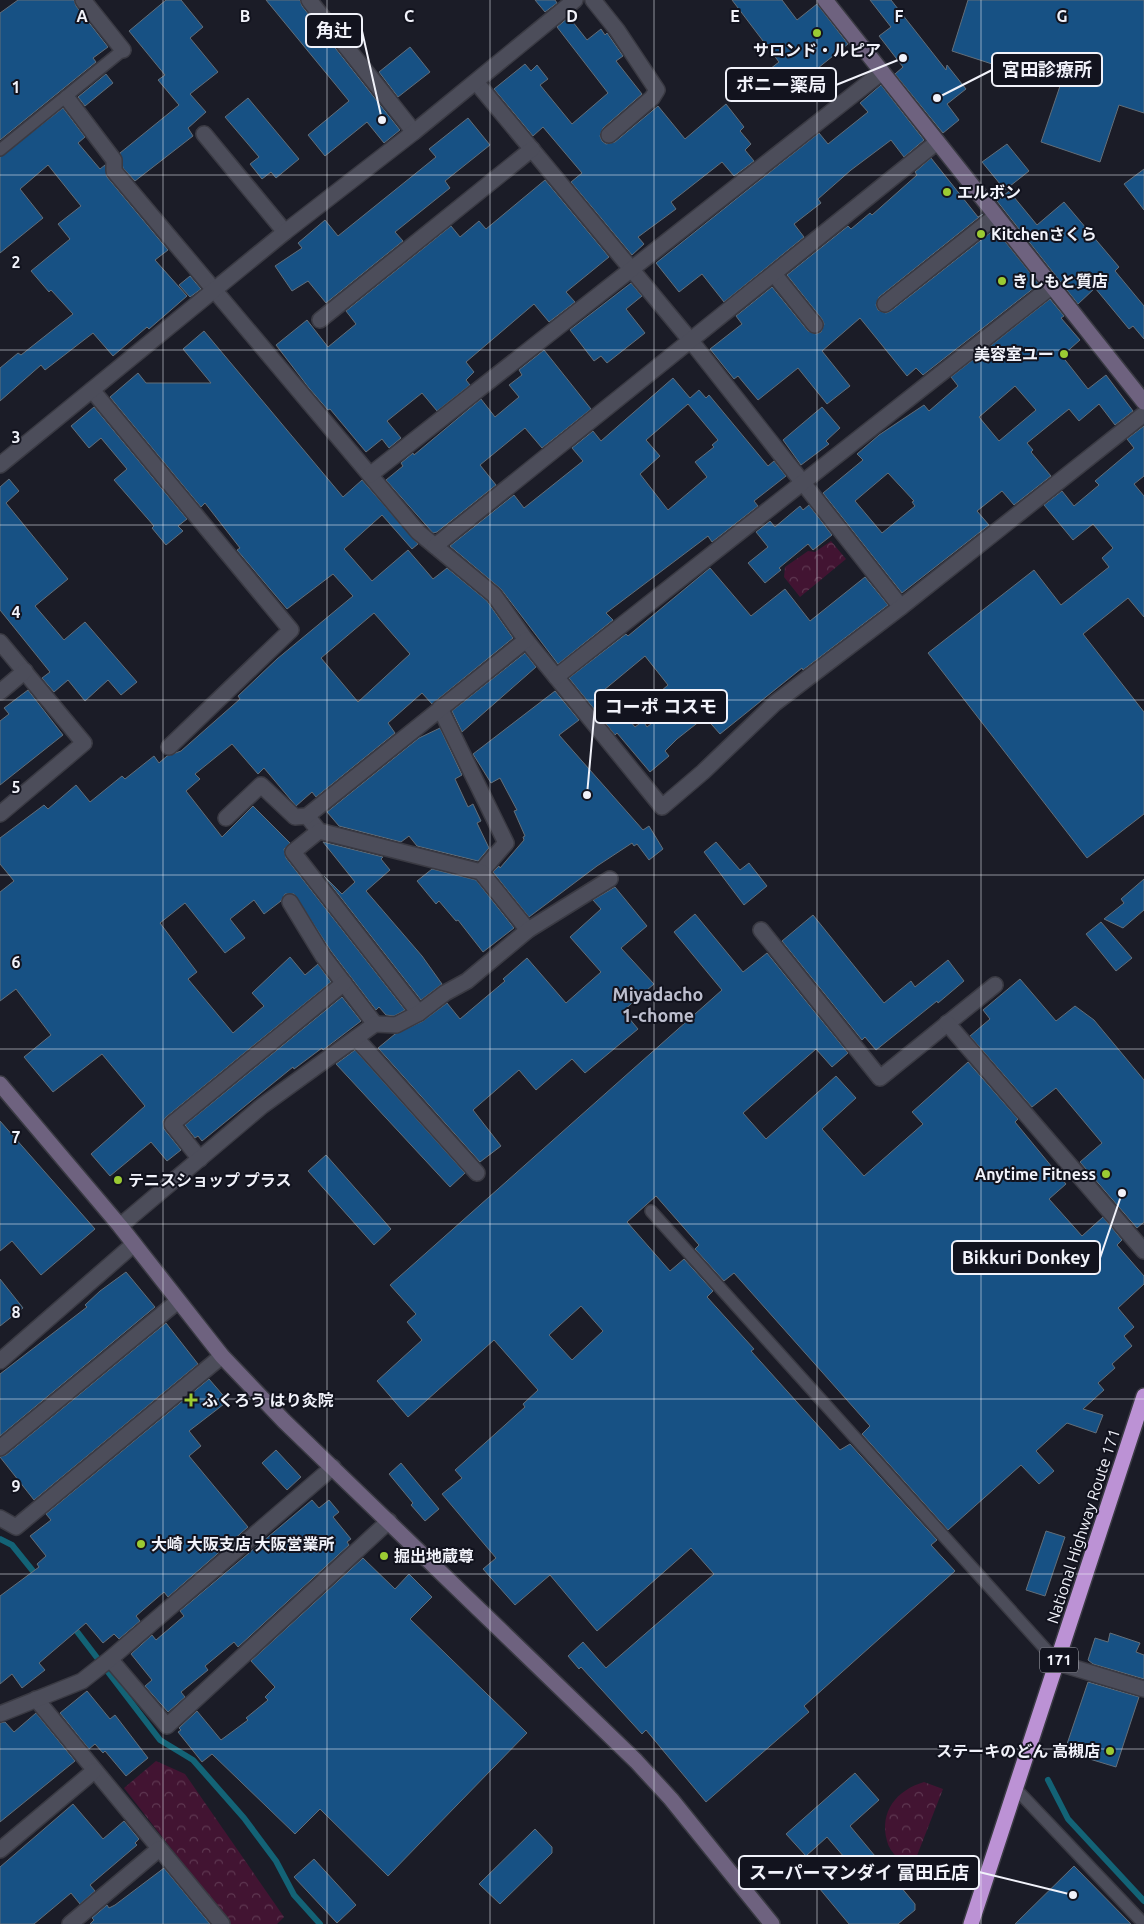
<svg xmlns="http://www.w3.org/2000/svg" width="1144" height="1924" font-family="Ubuntu,'Noto Sans JP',sans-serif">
<defs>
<pattern id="forest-crowns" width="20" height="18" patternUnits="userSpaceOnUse" patternTransform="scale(1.25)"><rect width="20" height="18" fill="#421432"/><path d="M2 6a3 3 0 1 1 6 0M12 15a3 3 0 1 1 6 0" fill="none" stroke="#5e3751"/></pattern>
</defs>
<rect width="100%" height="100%" fill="#1b1c27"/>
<!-- forest -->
<g fill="url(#forest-crowns)">
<polygon points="831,541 846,559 800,597 784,577 785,567 808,551 815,552"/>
<polygon points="156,1761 185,1774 284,1917 277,1924 230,1924 124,1788"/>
<path d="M924 1782 943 1789 911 1871C903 1863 889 1852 887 1841 879 1811 897 1790 924 1782Z"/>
</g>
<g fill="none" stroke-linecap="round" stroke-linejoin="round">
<!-- stream -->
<g stroke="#136376" stroke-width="6">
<polyline points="0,1539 12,1545 37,1576"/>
<polyline points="72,1625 160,1740 193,1760 244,1818 276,1861 294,1895 320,1924"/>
<polyline points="1048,1780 1068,1819 1144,1901"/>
</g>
</g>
<!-- building -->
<g fill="#175184" stroke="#636e79" fill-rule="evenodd">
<polygon points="18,0 74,0 76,6 108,47 93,58 96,62 0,140 0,13"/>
<polygon points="166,0 181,0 203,27 190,38 218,72 190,94 206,112 188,128 193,136 135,181 123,168 120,153 179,105 158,80 165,75 129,31"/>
<polygon points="266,0 300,0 302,6 400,130 384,143 367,122 325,156 308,135 349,101"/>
<polygon points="535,0 555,0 557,3 545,12"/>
<polygon points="732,0 782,0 797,20 817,4 848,44 788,92 770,69 779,62"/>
<polygon points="870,0 891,0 946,70 947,65 966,89 947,104 959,120 943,133 895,74 903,67 879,36 891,27"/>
<polygon points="968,0 1144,0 1144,113 1119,105 1100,162 1041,142 1060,86 952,51"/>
<polygon points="569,17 587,40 601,29 605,35 607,33 623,56 616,61 642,94 603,128 600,136 602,141 606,144 615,142 658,106 685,139 726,104 744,127 740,131 751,144 745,150 754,161 734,176 722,162 671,202 676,209 638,237 644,244 632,255 571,182 582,173 543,127 533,136 494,89 525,64 531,71 537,65 548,79 540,85 572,124 608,93 557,27"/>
<polygon points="410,47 430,72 398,97 379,72"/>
<polygon points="106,74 113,83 85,106 78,97"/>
<polygon points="881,85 924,140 904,157 891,140 851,170 818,199 821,203 794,224 804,237 724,302 702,274 679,292 656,263 819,133 828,144 868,112 860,103"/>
<polygon points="248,98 299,159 276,178 271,172 262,179 250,164 259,157 225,117"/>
<polygon points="63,108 85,137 78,143 100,169 105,165 107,177 168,250 155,260 187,296 149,329 147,327 113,356 93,333 45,370 41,365 0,401 0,368 18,353 21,355 73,314 51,290 49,292 31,271 70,239 58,224 81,206 48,165 20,189 43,218 0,253 0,157"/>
<polygon points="468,118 490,145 445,181 450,188 395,232 403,241 326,303 308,281 292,291 275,266 302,248 298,243 325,220 338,236 436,157 429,149"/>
<polygon points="1007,144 1029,171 1005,190 982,162"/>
<polygon points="931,158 978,217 983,214 879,297 876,305 878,310 886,313 891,311 995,229 1039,284 923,375 916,368 907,376 860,318 822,351 850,386 827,404 798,368 758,400 738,376 734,379 710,349 742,324 736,316 772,287 808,331 816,334 821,332 824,324 822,319 787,275 848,226 851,229 870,213 872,215 917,175 915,172"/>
<polygon points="1144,169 1144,210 1124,184"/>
<polygon points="545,180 609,257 566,292 575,302 549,322 534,304 466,362 474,372 466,380 470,385 437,411 422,393 387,421 401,438 389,448 382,439 366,452 330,409 328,410 309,388 276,345 307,320 328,347 356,324 346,311 451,226 460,237 479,221 486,229"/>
<polygon points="1009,191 1037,225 1064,202 1119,267 1115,271 1144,306 1144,339 1133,326 1129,329 1095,288 1078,304 997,201"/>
<polygon points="190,276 201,289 190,297 179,285"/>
<polygon points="631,283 642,296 626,309 645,333 607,363 601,356 594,361 570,330"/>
<path d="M1050 299 1064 316 1061 318 1080 340 1062 356 1088 389 1106 375 1133 411 1115 425 1099 404 1079 421 1069 409 1027 443 1033 450 1031 452 1051 476 1014 505 1002 491 977 511 989 525 902 593 823 493 863 460 857 454 879 435 924 405 929 411 958 386 951 377ZM1015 386 1036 410 999 441 979 417ZM888 473 914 501 912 502 915 506 882 533 855 501Z"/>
<path d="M204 331 343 497 362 480 418 544 412 549 382 515 344 549 372 581 408 550 433 579 447 568 487 601 513 638 432 704 422 693 388 723 395 733 316 797 312 792 296 806 264 768 258 774 232 744 195 774 200 779 186 791 222 837 253 806 290 843 284 849 286 858 405 1010 394 1016 386 1015 379 1007 376 1010 331 951 294 894H285L281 901 264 914 254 900 230 919 245 938 225 953 185 903 160 923 197 972 188 979 233 1033 264 1006 252 993 290 957 305 975 318 964 331 982 166 1117 163 1121 164 1129 181 1150 167 1161 151 1142 110 1176 91 1154 145 1106 102 1054 53 1092 24 1057 51 1035 16 989 0 1001V892L14 881 0 864V838L44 805 48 809 76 785 90 802 122 776 125 779 154 756 159 763 167 756 181 751 240 699 238 696 277 659 353 596 333 574 287 609 237 550 240 548 205 503 201 507 110 397 138 373 146 383H211L183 349ZM374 613 410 654 358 702 321 658Z"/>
<polygon points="544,350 591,409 542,448 525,428 480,465 496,485 437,532 433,533 386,480 403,466 401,463 413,453 414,455 481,399 495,417 519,397 509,385 522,375 519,370"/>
<path d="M673 378 690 398 699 390 706 398 709 395 768 466 774 461 786 476 754 501 758 506 712 542 708 536 606 613 613 620 558 664 501 589 450 546 514 495 524 508 583 461 572 448 593 431 601 441ZM688 404 718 440 712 445 714 447 695 462 707 477 668 510 640 474 660 456 646 440Z"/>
<polygon points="94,407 187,519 178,526 183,531 166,545 152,528 154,526 114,480 127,469 101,438 89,448 71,426"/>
<polygon points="822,407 840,428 826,441 829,444 801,465 783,440"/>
<polygon points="1144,426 1144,476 1134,484 1144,496 1144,617 1128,598 1083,634 1144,712 1144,814 1087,858 928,653 1034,570 1061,605 1109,567 1102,558 1113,548 1093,524 1073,540 1044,505 1062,491 1074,506 1099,485 1095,481 1134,448 1127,439"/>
<polygon points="9,479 19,491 6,503 68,579 35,606 64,640 85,622 137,682 121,695 108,680 85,701 68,680 54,692 42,678 50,672 0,610 0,487"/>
<polygon points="809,505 832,535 813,550 808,544 779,568 781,570 765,583 748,563 768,547 756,532 770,521 775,527 800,506 803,510"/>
<path d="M710 568 751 616 785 589 810 621 865 577 888 605 803 670 802 668 720 734 705 717 677 739 665 751 669 756 650 772 617 733 615 735 569 678 626 634 628 636ZM645 656 668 685 661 691 674 706 647 727 643 721 635 727 604 690Z"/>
<polygon points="525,653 536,667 462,732 452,711"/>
<polygon points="28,690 63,735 0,785 0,721 9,714 4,708"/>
<polygon points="555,691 579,720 559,735 643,830 649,826 663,849 649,860 637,844 634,846 632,843 597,866 529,917 493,872 499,866 500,868 524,840 523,837 525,836 514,811 517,810 500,778 491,783 473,754"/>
<polygon points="440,728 462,775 455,779 468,807 473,804 481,821 477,823 489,848 478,861 417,846 409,836 401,842 339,826 327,812 419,738"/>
<polygon points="323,842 383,857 381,859 390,870 366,891 422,956 442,984 421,1000 324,876 342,894 355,882"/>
<polygon points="716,842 740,870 749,863 767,886 744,905 704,852"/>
<polygon points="432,869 476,880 514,928 483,952 458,920 456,921 439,901 436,904 417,881"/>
<polygon points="1144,879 1144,910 1123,928 1104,919 1124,903 1121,899"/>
<polygon points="615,887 647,926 621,948 654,984 623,1011 638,1029 585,1073 572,1059 536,1090 519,1070 473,1110 501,1146 480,1162 378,1048 395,1034 423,1021 447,1003 460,1019 505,981 503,979 527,958 566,1003 601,972 570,937 601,909 593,900"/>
<path d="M695 914 743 972 767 953 848 1053 832 1067 816 1049 743 1113 766 1139 836 1076 856 1098 822 1129 864 1176 923 1124 912 1112 968 1062 1018 1119 1015 1122 1066 1184 1049 1199 1082 1236 1103 1217 1122 1240 1117 1245 1144 1276V1284L1118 1308 1134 1327 1124 1336 1132 1346 1112 1364 1115 1368 1098 1383 1104 1390 1083 1409 1103 1415 1096 1433 1067 1423 1036 1451 1054 1471 1039 1484 1021 1465 948 1530 862 1434 870 1426 734 1273 724 1281 695 1249 699 1245 656 1196 627 1222 670 1271 684 1259 713 1291 707 1297 754 1349 751 1351 840 1450 850 1444 937 1540 931 1545 955 1571 804 1706 809 1712 706 1802 646 1730 642 1734 581 1667 579 1669 568 1656 583 1642 606 1668 714 1574 691 1548 597 1631 550 1575 515 1605 483 1569 496 1558 442 1494 462 1478 455 1470 525 1407 523 1404 538 1390 494 1340 408 1417 377 1381 422 1340 407 1322 416 1314 390 1285 722 990 674 932ZM581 1306 603 1331 572 1360 549 1335Z"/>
<polygon points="813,915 884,1003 911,981 915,987 948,960 964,981 938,1003 937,1001 876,1050 865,1037 862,1040 782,941"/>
<polygon points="1101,922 1132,958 1116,971 1086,934"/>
<polygon points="1020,979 1056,1021 1075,1006 1094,1020 1144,1080 1144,1222 1137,1228 1080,1162 1102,1143 1056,1088 1032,1107 970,1036 990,1019 983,1010"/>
<polygon points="342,997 361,1021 323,1050 322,1048 294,1069 293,1067 202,1141 198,1136 195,1138 185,1125"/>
<polygon points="355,1050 465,1173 450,1187 336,1064"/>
<polygon points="0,1121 95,1229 41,1275 12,1241 0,1251"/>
<polygon points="326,1155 391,1229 374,1245 308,1171"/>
<polygon points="126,1272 155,1307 0,1436 0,1374 87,1307 85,1305 100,1291"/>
<polygon points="0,1279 23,1308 0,1326"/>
<polygon points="166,1323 198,1364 34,1500 0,1457 6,1455"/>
<polygon points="209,1379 228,1401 189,1431 201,1446 189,1456 248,1527 168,1597 164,1592 136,1616 140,1621 119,1639 114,1634 103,1643 86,1623 39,1663 45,1670 22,1688 12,1674 0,1684 0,1596 39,1567 37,1564 46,1556 30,1536 51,1520 46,1514"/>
<polygon points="276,1450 301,1477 287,1490 262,1463"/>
<polygon points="401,1463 439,1509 425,1521 411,1505 413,1503 389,1474"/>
<polygon points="312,1500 319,1508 329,1500 339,1512 333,1517 351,1539 347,1542 349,1545 238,1647 234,1642 205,1666 208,1670 181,1692 185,1697 168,1712 145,1686 152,1680 131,1654 152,1635 156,1640 184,1616 180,1611"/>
<polygon points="1046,1531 1065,1537 1045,1596 1026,1590"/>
<polygon points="363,1558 395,1589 409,1574 432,1597 410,1619 527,1733 388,1876 320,1809 295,1834 212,1754 202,1762 178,1732 181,1730 179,1728 197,1711 221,1740 248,1720 246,1718 268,1700 265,1697 275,1687 251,1661"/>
<polygon points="1110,1633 1140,1643 1136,1652 1144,1655 1144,1679 1093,1664 1088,1660 1095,1638 1108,1642"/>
<polygon points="1088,1682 1139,1697 1116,1767 1083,1757 1085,1750 1067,1744"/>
<polygon points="87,1691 110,1719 115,1715 148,1758 126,1776 105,1751 103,1753 95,1744 89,1749 60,1713"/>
<polygon points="36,1713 75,1761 0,1822 0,1723 5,1722 14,1732"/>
<polygon points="855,1773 879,1800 850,1826 915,1904 915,1910 898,1924 849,1924 819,1888 850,1864 827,1837 806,1856 786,1834"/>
<polygon points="73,1804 103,1839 124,1821 139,1839 135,1843 137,1845 90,1885 95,1891 80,1904 71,1893 34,1924 0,1924 0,1867"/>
<polygon points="535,1829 552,1847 552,1853 500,1904 479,1884"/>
<polygon points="314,1859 356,1905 337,1923 294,1877"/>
<polygon points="1074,1866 1131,1924 1015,1924"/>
<polygon points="164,1868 210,1924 90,1924 94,1920 92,1918 107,1905 109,1908 115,1905"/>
</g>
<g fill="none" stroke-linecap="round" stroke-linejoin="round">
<!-- lane casing -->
<g stroke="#3a3a43" stroke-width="14">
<g id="lane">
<polyline points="0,150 123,50"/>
<polyline points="651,1211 1058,1663"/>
<polyline points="1016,1789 1144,1924"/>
</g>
</g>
<!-- street casing -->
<g stroke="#3a3a43" stroke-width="18">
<g id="street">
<polyline points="83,0 123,50"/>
<polyline points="309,0 414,132"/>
<polyline points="593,0 617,30 657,90 652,98 609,135"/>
<polyline points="476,82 691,341 901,607"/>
<polyline points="67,98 114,160 114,171 418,532 494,595 526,640 662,807 703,772 775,703 901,607 1144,414"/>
<polyline points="204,134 285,232"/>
<polyline points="774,274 815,325"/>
<polyline points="885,304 996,216"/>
<polyline points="320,320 532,149"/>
<polyline points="92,390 291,630 169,747"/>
<polyline points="0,465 285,232 414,132 575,0"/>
<polyline points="370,475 882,72"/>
<polyline points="435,546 937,142"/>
<polyline points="0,642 84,743 0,814"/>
<polyline points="556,677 1052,286"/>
<polyline points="0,692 25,671"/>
<polyline points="440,708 506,843 481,872"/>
<polyline points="307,816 319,831 481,872 528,930"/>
<polyline points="226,818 261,785 295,817 307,816 526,640"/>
<polyline points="319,831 293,852 419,1013"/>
<polyline points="290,902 323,956 375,1024"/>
<polyline points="761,930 880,1078 995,985"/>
<polyline points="947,1023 1144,1251"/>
<polyline points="356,1038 477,1173"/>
<polyline points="200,1159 172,1124 344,983"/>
<polyline points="120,1226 262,1106 375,1024 396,1025 419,1013 445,993 467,981 528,930 610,879"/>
<polyline points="0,1361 134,1244"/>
<polyline points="0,1448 178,1301"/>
<polyline points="0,1518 16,1527 222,1356"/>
<polyline points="110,1659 167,1726 389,1521"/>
<polyline points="1058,1663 1144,1689"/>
<polyline points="36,1699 222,1924"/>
<polyline points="0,1714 82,1681 110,1659 333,1467"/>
<polyline points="0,1850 94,1771"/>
<polyline points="70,1924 159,1849"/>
</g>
</g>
<!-- secondary casing -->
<g stroke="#3a3a43" stroke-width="18">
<g id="secondary">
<polyline points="825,0 1144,402"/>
<polyline points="0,1084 120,1226 222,1356 284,1421 636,1761 671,1799 772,1924"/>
</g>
</g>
<!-- highway casing -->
<g stroke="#3a3a43" stroke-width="18">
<polyline id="highway" points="971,1924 1144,1396"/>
</g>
<!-- lane -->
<use href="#lane" stroke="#4c4d5a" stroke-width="11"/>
<!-- street -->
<use href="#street" stroke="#4c4d5a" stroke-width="15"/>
<!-- secondary -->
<use href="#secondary" stroke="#6e627f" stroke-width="15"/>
<!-- highway -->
<use href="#highway" stroke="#bc92d5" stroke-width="15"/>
</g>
<!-- grid -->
<path fill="none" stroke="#f1f2fa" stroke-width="1" stroke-opacity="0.55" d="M163 0V1924M327 0V1924M490 0V1924M654 0V1924M817 0V1924M981 0V1924M0 175H1144M0 350H1144M0 525H1144M0 700H1144M0 875H1144M0 1049H1144M0 1224H1144M0 1399H1144M0 1574H1144M0 1749H1144"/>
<!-- markers -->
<g fill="#9bcb33" stroke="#12131e" stroke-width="2">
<circle cx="817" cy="33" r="5"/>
<circle cx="947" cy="192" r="5"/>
<circle cx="981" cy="234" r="5"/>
<circle cx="1002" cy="281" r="5"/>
<circle cx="1064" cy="354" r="5"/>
<circle cx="1106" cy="1174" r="5"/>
<circle cx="118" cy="1180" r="5"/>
<path d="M188.5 1392.5h5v5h5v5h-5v5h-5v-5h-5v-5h5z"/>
<circle cx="141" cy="1544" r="5"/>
<circle cx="384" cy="1556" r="5"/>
<circle cx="1110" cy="1751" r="5"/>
</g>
<g text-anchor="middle" stroke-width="4" stroke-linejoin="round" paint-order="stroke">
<!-- shield labels -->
<rect fill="#12131e" stroke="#aeafb8" stroke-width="1" x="1040" y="1647.5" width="38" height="25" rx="4"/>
<g font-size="15" font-weight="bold" fill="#f1f2fa">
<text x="1059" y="1665">171</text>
</g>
<!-- poi labels -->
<g font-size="16" font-weight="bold" fill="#f1f2fa" stroke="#12131e" text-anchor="start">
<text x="817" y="56" text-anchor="middle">サロンド・ルピア</text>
<text x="957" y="198">エルボン</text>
<text x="991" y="240">Kitchenさくら</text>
<text x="1012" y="287">きしもと質店</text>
<text x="1054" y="360" text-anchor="end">美容室ユー</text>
<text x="1096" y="1180" text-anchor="end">Anytime Fitness</text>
<text x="128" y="1186">テニスショップ プラス</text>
<text x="202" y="1406">ふくろう はり灸院</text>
<text x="151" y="1550">大崎 大阪支店 大阪営業所</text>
<text x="394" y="1562">掘出地蔵尊</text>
<text x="1100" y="1757" text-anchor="end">ステーキのどん 高槻店</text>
</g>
<!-- street labels -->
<g font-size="16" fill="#f1f2fa" stroke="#12131e">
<text transform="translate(1083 1526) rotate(-72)" y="6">National Highway Route 171</text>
</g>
<!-- neighbourhood labels -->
<g font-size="18" font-weight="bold" fill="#bcbece" stroke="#12131e">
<text x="658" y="1001">Miyadacho<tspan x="658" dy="21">1-chome</tspan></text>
</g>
</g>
<g font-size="16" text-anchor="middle" font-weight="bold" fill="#f1f2fa" stroke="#12131e" stroke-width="4" stroke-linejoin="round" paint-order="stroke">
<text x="82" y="22">A</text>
<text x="245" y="22">B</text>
<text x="409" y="22">C</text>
<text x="572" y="22">D</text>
<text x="735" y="22">E</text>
<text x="899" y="22">F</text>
<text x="1062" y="22">G</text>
<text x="16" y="93">1</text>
<text x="16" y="268">2</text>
<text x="16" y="443">3</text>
<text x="16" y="618">4</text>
<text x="16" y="793">5</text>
<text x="16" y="968">6</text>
<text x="16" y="1143">7</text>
<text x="16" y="1318">8</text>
<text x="16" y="1492">9</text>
</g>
<!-- callouts -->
<path fill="none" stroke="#f1f2fa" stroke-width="2" d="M382 120L362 31M937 98L992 70M903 58L836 85M587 795L595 706M1122 1193L1100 1258M1073 1895L979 1872"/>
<g fill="#f1f2fa" stroke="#12131e" stroke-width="2">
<circle cx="382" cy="120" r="5"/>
<circle cx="937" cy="98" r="5"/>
<circle cx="903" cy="58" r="5"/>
<circle cx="587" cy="795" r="5"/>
<circle cx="1122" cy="1193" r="5"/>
<circle cx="1073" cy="1895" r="5"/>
</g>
<g fill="#12131e" stroke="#f1f2fa" stroke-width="2">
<rect x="306" y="14" width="56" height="33" rx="5"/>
<rect x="992" y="53" width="110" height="33" rx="5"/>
<rect x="726" y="68" width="110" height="33" rx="5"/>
<rect x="595" y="690" width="132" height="33" rx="5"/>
<rect x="952" y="1241" width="148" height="33" rx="5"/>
<rect x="739" y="1856" width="240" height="33" rx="5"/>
</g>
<g font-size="18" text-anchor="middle" font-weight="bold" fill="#f1f2fa">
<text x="334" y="37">角辻</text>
<text x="1047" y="76">宮田診療所</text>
<text x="781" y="91">ポニー薬局</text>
<text x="661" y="713">コーポ コスモ</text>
<text x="1026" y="1264">Bikkuri Donkey</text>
<text x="859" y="1879">スーパーマンダイ 富田丘店</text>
</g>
</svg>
